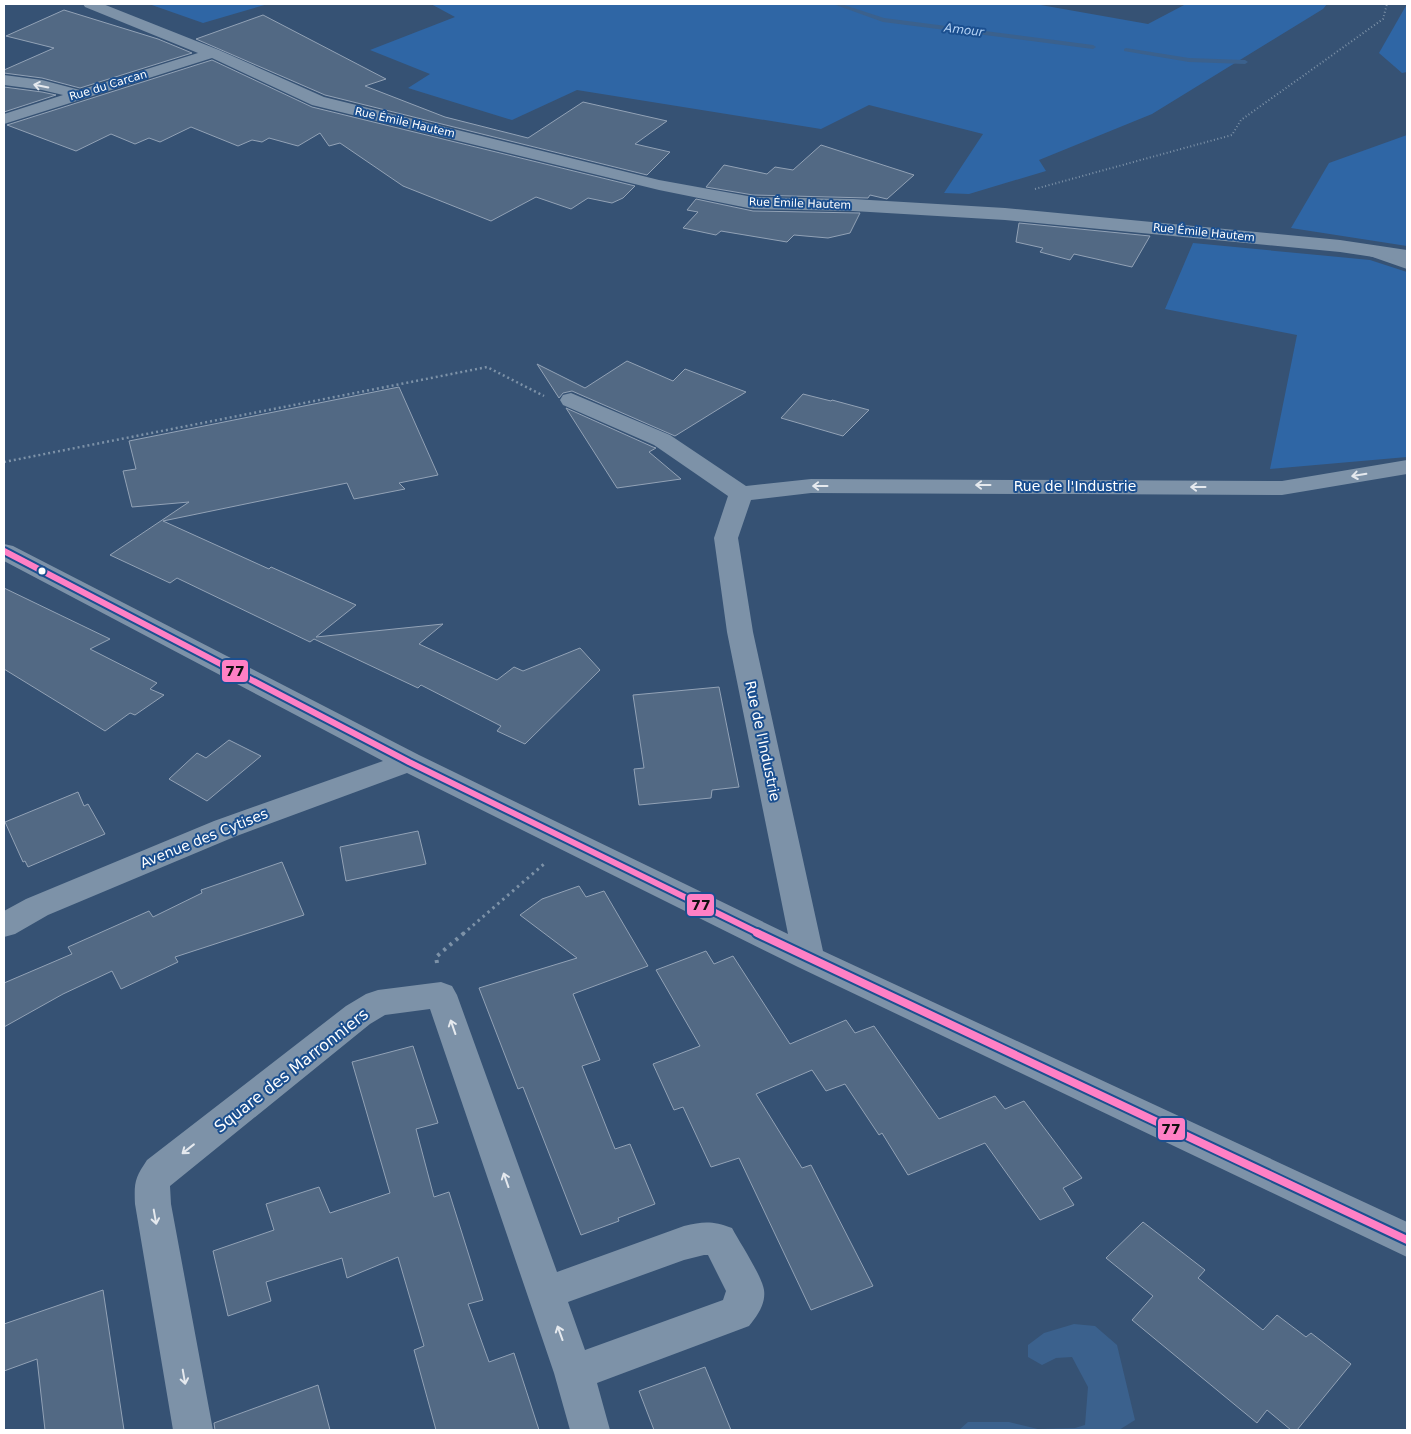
<svg xmlns="http://www.w3.org/2000/svg" width="1411" height="1434" font-family="'DejaVu Sans',sans-serif">
<rect width="100%" height="100%" fill="#365274"/>
<!-- green -->
<g fill="#2f66a5">
<polygon points="149,4 268,4 203,23"/>
<polygon points="431,4 1035,4 1148,24 1186,4 1327,4 1323,9 1152,114 1039,160 1046,171 969,194 944,193 983,134 869,105 821,129 577,90 512,120 408,88 430,74 370,50 455,17"/>
<polygon points="1407,4 1407,72 1402,73 1379,53"/>
<polygon points="1407,135 1407,246 1291,228 1329,163"/>
<polygon points="1193,243 1370,260 1407,272 1407,457 1270,469 1297,335 1165,309"/>
</g>
<!-- water -->
<polygon fill="#3b618d" points="1074,1324 1095,1326 1117,1345 1135,1420 1119,1430 959,1430 968,1422 1009,1422 1038,1429 1075,1428 1085,1425 1088,1387 1072,1357 1056,1358 1042,1365 1028,1357 1028,1345 1044,1333"/>
<g fill="none" stroke-linecap="round" stroke-linejoin="round">
<!-- stream -->
<g fill="#3b618d" fill-rule="evenodd">
<polygon points="833,4 841,4 884,18 1093,45 1096,47 1093,49 883,22"/>
<polygon points="1126,48 1189,58 1245,60 1248,62 1245,64 1189,62 1124,51 1124,49"/>
</g>
</g>
<!-- building -->
<g fill="#526984" stroke="#92a2b6">
<polygon points="64,10 158,39 192,53 80,88 42,78 4,73 4,70 54,48 6,36"/>
<polygon points="263,15 386,79 365,86 445,117 528,138 583,102 667,121 635,144 670,152 647,175 325,95 196,39"/>
<polygon points="212,60 312,107 635,186 623,198 612,203 588,198 571,209 536,197 491,221 403,186 340,143 329,146 320,133 298,146 269,138 262,142 252,140 238,146 191,127 160,142 149,138 135,144 111,134 76,151 7,125"/>
<polygon points="4,87 42,92 56,95 4,112"/>
<polygon points="821,145 914,175 887,199 870,195 868,198 753,195 706,187 724,165 767,174 775,167 793,170"/>
<polygon points="696,199 753,211 860,213 850,233 828,238 794,235 787,242 721,231 716,235 683,228 698,212 687,210"/>
<polygon points="1019,223 1150,236 1132,267 1074,254 1070,260 1040,252 1043,248 1016,242"/>
<polygon points="627,361 673,381 685,369 746,392 675,436 572,391 563,393 559,398 537,364 585,388"/>
<polygon points="399,387 438,475 399,483 405,489 354,499 347,483 163,521 269,569 271,567 356,605 316,637 443,624 419,644 497,680 514,667 523,671 580,648 600,670 525,744 497,731 501,726 421,685 418,688 314,639 310,642 177,578 170,583 110,555 189,502 132,507 123,471 136,469 129,441"/>
<polygon points="803,394 831,401 832,400 869,410 843,436 781,418"/>
<polygon points="566,408 653,447 656,448 649,452 681,479 617,488"/>
<polygon points="4,588 110,639 90,649 157,683 150,689 164,695 135,715 130,713 105,731 4,669"/>
<polygon points="719,687 739,787 712,790 711,798 639,805 634,769 644,768 633,695"/>
<polygon points="229,740 261,756 207,801 169,779 197,753 206,758"/>
<polygon points="78,792 84,806 88,804 105,834 28,867 25,861 23,862 5,822"/>
<polygon points="418,831 426,864 346,881 340,847"/>
<polygon points="282,862 304,915 175,957 178,962 121,989 112,971 63,994 4,1027 4,983 72,954 68,947 149,911 153,917 202,893 201,890"/>
<polygon points="579,886 586,897 604,891 648,966 573,994 600,1060 582,1066 615,1149 630,1144 655,1204 618,1218 619,1221 581,1235 523,1087 518,1089 479,988 577,958 520,915 542,899"/>
<polygon points="706,951 714,964 733,956 790,1044 846,1020 855,1033 874,1026 939,1119 995,1096 1005,1109 1024,1101 1082,1178 1063,1188 1074,1205 1040,1220 985,1143 908,1175 882,1133 879,1135 845,1084 826,1091 812,1070 756,1094 802,1168 811,1165 873,1286 811,1310 739,1158 711,1167 683,1107 674,1110 653,1064 700,1046 656,970"/>
<polygon points="413,1046 438,1123 416,1129 434,1197 449,1192 483,1300 468,1304 489,1362 514,1353 539,1430 436,1430 414,1350 424,1346 398,1257 347,1278 342,1258 266,1282 271,1301 228,1316 213,1251 274,1230 266,1204 319,1187 330,1213 390,1193 352,1062"/>
<polygon points="1143,1222 1205,1270 1198,1278 1263,1330 1277,1315 1306,1337 1311,1333 1351,1364 1297,1430 1291,1430 1267,1410 1257,1423 1132,1320 1153,1296 1106,1258"/>
<polygon points="103,1290 124,1430 45,1430 37,1359 4,1371 4,1324"/>
<polygon points="705,1367 731,1430 654,1430 639,1391"/>
<polygon points="318,1385 330,1430 215,1430 214,1423"/>
</g>
<g fill="none" stroke-linecap="round" stroke-linejoin="round">
<!-- path-far3 -->
<polyline stroke="#7d92a8" stroke-width="2" stroke-dasharray="1 2.5" stroke-linecap="butt" points="1035,189 1232,135 1241,120 1383,19 1387,4"/>
<!-- path-far2 -->
<polyline stroke="#7d92a8" stroke-width="2.5" stroke-dasharray="2 3" stroke-linecap="butt" points="4,462 487,367 544,396"/>
<!-- path-far1 -->
<polyline stroke="#7d92a8" stroke-width="3" stroke-dasharray="2.5 4" stroke-linecap="butt" points="463,934 544,864"/>
<!-- path -->
<polyline stroke="#7d92a8" stroke-width="4" stroke-dasharray="3 5" stroke-linecap="butt" points="437,963 436,957 464,933"/>
<!-- service -->
<polygon fill="#7d92a8" fill-rule="evenodd" points="1370,246 1407,259 1407,269 1364,254 1362,251 1364,248"/>
<!-- minor -->
<g fill="#7d92a8" fill-rule="evenodd">
<polygon points="83,4 103,4 219,50 324,97 659,180 753,197 853,199 1005,208 1340,240 1407,250 1407,262 1340,252 1005,220 853,211 753,209 659,190 312,105 212,58 4,124 4,114 63,95 42,90 4,85 4,75 42,80 80,90 198,53 85,7"/>
<polygon points="571,393 670,435 746,486 811,479 1282,481 1407,460 1407,474 1282,495 811,493 751,500 738,538 753,632 823,951 1407,1222 1407,1257 798,967 407,773 234,837 48,915 15,934 4,937 4,911 26,899 214,821 383,761 4,561 4,544 13,546 419,755 788,934 727,632 714,538 728,496 654,445 563,405 560,400 563,395"/>
<path d="M441 982 452 986 457 995 557 1272 684 1226C704 1221 713 1221 732 1228 740 1243 762 1276 764 1290 766 1304 757 1316 749 1326L597 1383 610 1430H570L554 1373 430 1009 385 1015 370 1024 170 1186 171 1204 213 1430H173L135 1204C134 1182 135 1178 147 1160L346 1006 366 994 378 990ZM704 1255H708L726 1291 723 1300 585 1350 568 1302 684 1260Z"/>
</g>
<!-- bus-1-far1 casing -->
<g stroke="#1b4f8f" stroke-width="10">
<polyline id="bus-1-far1" points="4,551 409,762 760,934"/>
</g>
<!-- bus-1 casing -->
<g stroke="#1b4f8f" stroke-width="12">
<polyline id="bus-1" points="757,933 1407,1240"/>
</g>
<!-- bus-1-far1 -->
<use href="#bus-1-far1" stroke="#ff80c5" stroke-width="6"/>
<!-- bus-1 -->
<use href="#bus-1" stroke="#ff80c5" stroke-width="8"/>
</g>
<!-- one-way arrows -->
<defs><path id="oneway-shaft" d="M-6 0H5M1.5-3L5.5 0L1.5 3" fill="none" stroke-width="1.6" stroke-linecap="round" stroke-linejoin="round" transform="scale(1.25)"/></defs>
<g stroke="#e5e9ee">
<use href="#oneway-shaft" transform="translate(41 86) rotate(-169)"/>
<use href="#oneway-shaft" transform="translate(1359 475) rotate(171)"/>
<use href="#oneway-shaft" transform="translate(983 485) rotate(-180)"/>
<use href="#oneway-shaft" transform="translate(820 486) rotate(180)"/>
<use href="#oneway-shaft" transform="translate(1198 487) rotate(-180)"/>
<use href="#oneway-shaft" transform="translate(453 1027) rotate(-109)"/>
<use href="#oneway-shaft" transform="translate(188 1149) rotate(142)"/>
<use href="#oneway-shaft" transform="translate(506 1180) rotate(-109)"/>
<use href="#oneway-shaft" transform="translate(155 1217) rotate(80)"/>
<use href="#oneway-shaft" transform="translate(560 1333) rotate(-110)"/>
<use href="#oneway-shaft" transform="translate(184 1377) rotate(80)"/>
</g>
<!-- markers -->
<circle fill="#fff" stroke="#1b4f8f" stroke-width="2" cx="42" cy="571" r="4.5"/>
<g text-anchor="middle" stroke-width="4" stroke-linejoin="round" paint-order="stroke">
<!-- far-street labels -->
<g font-size="11" fill="#fff" stroke="#1b4f8f">
<text transform="translate(108 85) rotate(-17)" y="4">Rue du Carcan</text>
<text transform="translate(405 122) rotate(13)" y="4">Rue Émile Hautem</text>
<text transform="translate(800 203) rotate(2)" y="4">Rue Émile Hautem</text>
<text transform="translate(1204 232) rotate(6)" y="4">Rue Émile Hautem</text>
</g>
<!-- far-water labels -->
<g font-size="12" font-style="italic" fill="#b5d3f5" stroke="#1b4f8f">
<text transform="translate(964 30) rotate(7)" y="4">Amour</text>
</g>
<!-- street labels -->
<g font-size="14" fill="#fff" stroke="#1b4f8f">
<text x="1075" y="491">Rue de l'Industrie</text>
<text transform="translate(763 741) rotate(78)" y="5">Rue de l'Industrie</text>
<text transform="translate(204 838) rotate(-22)" y="5">Avenue des Cytises</text>
</g>
<!-- near-street labels -->
<g font-size="16" fill="#fff" stroke="#1b4f8f">
<text transform="translate(291 1070) rotate(-38)" y="6">Square des Marronniers</text>
</g>
</g>
<g stroke="#1b4f8f" stroke-width="2">
<rect x="221" y="659" width="28" height="24" rx="5" fill="#ff80c5"/>
<rect x="686" y="893" width="29" height="24" rx="5" fill="#ff80c5"/>
<rect x="1157" y="1117" width="29" height="24" rx="5" fill="#ff80c5"/>
</g>
<g font-size="14" text-anchor="middle" font-weight="bold" fill="#111">
<text x="235" y="676">77</text>
<text x="701" y="910">77</text>
<text x="1171" y="1134">77</text>
</g>
<!-- border -->
<rect width="1411" height="1434" fill="none" stroke="#ffffff" stroke-width="10"/>
</svg>
